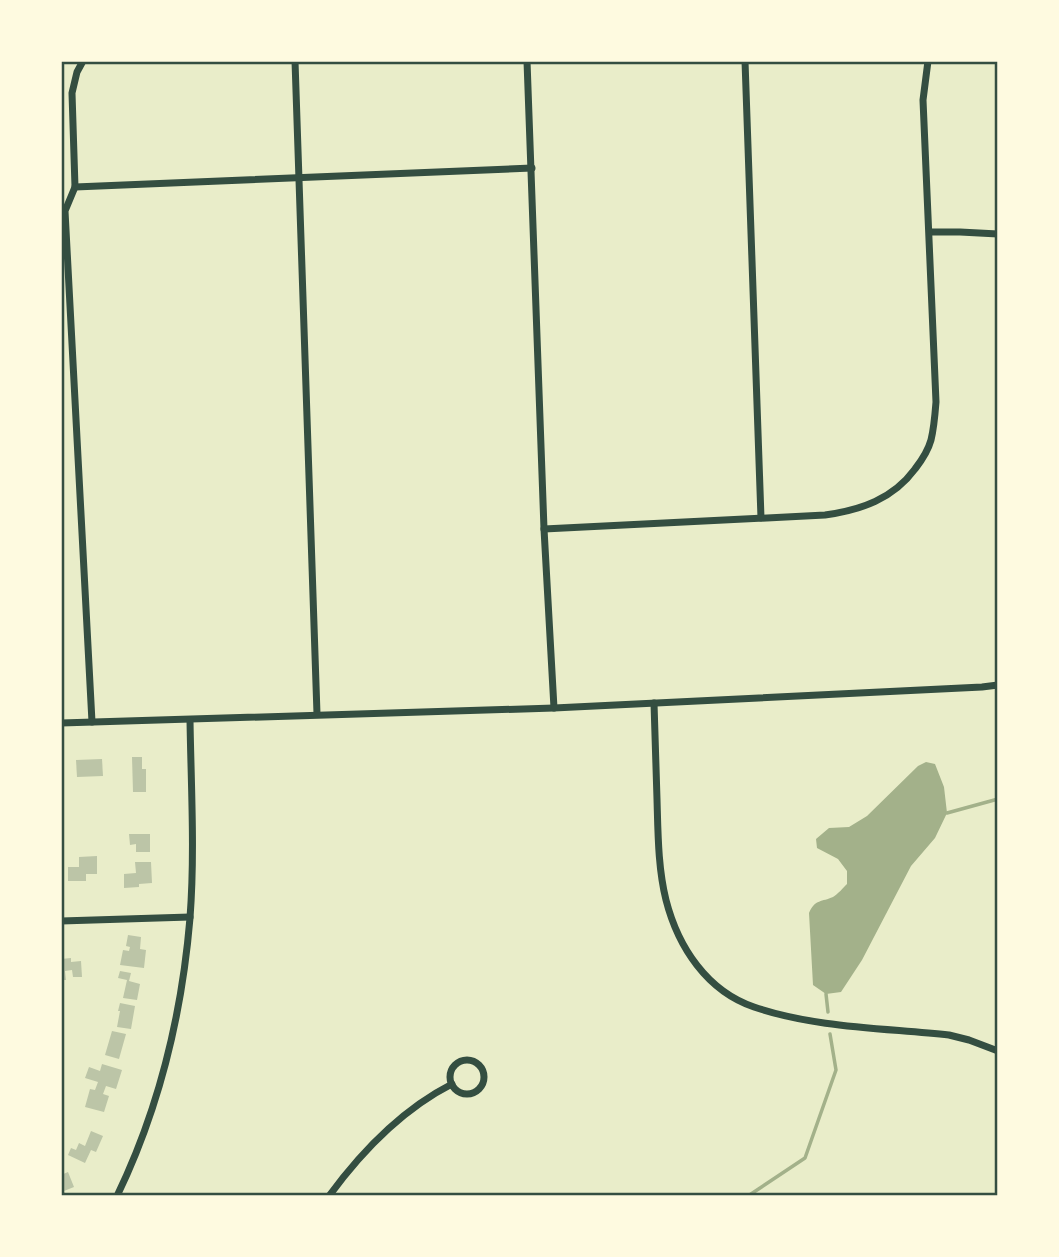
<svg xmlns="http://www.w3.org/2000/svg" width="1059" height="1257" font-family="Helvetica,sans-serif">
<rect width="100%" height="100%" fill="#e9edc9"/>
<!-- water -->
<path fill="#a3b18a" d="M926 762 935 764 944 787 947 813 935 838 911 866 862 960 841 992 826 994 813 985 809 913C815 899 822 902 833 897 838 894 843 888 847 884V871L838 859 817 848 816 839 829 828 849 827 867 816 918 766Z"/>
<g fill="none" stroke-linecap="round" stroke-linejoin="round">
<!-- stream -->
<g stroke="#a3b18a" stroke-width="3.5">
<polyline points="947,813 998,799"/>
<polyline points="826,994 828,1012"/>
<polyline points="748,1196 805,1158 836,1070 830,1034"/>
</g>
</g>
<!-- building -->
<g fill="#bcc5a7">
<polygon points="132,757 142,757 142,769 146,769 146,792 133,792"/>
<polygon points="102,759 103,776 77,777 76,760"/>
<polygon points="129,834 150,834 150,852 136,852 136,844 130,845"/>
<polygon points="97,856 97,874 86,874 86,881 68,881 68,867 79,867 79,857"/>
<polygon points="135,862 151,862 152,883 139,884 139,887 124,888 124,874 136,873"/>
<polygon points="128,935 141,937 140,949 146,950 144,968 120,965 123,950 129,951 130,947 126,946"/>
<polygon points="71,958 71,962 81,961 82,977 73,977 72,970 65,971 66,980 61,980 61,959"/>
<polygon points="120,971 131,973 129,981 140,984 137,1000 123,998 127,980 118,978"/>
<polygon points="120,1003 135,1006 131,1029 117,1027 120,1011 118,1011"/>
<polygon points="112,1031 126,1034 119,1059 105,1055"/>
<polygon points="102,1064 122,1070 116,1089 106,1086 103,1094 109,1096 104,1112 85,1107 90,1089 95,1090 98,1082 85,1078 89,1067 100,1071"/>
<polygon points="91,1131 103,1136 96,1152 91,1150 85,1163 68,1155 71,1148 76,1150 79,1143 85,1146"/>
<polygon points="68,1172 74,1187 64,1191 66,1196 61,1196 61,1175"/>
</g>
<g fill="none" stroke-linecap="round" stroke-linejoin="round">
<!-- minor -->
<g stroke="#344e41" stroke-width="7">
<polyline points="83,61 77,72 72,93 75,187 65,211 92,722"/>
<polyline points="295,61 317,714"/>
<polyline points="527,61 544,529 554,708"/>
<polyline points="745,61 761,518"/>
<polyline points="75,187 532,168"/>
<polyline points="930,232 960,232 998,234"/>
<path d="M544 529 825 515C861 510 893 499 915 469 922 460 928 451 931 440 934 428 935 415 936 402L923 100 928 61"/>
<path d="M654 703C655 735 656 767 657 799 658 833 658 868 666 900 678 947 707 991 754 1007 816 1028 885 1028 949 1035L969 1040 998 1051"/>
<polyline points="61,723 554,708 982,687 998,685"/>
<polyline points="61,921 190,917"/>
<circle cx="467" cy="1077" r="17"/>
<path d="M117 1196C159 1109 182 1013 190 918 195 852 191 785 190 720"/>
<path d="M329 1196C362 1151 401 1110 452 1084"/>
</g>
</g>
<!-- border -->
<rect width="1059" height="1257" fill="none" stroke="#fefae0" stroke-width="126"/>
<rect x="63" y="63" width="933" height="1131" fill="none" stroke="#344e41" stroke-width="2.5"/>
</svg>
